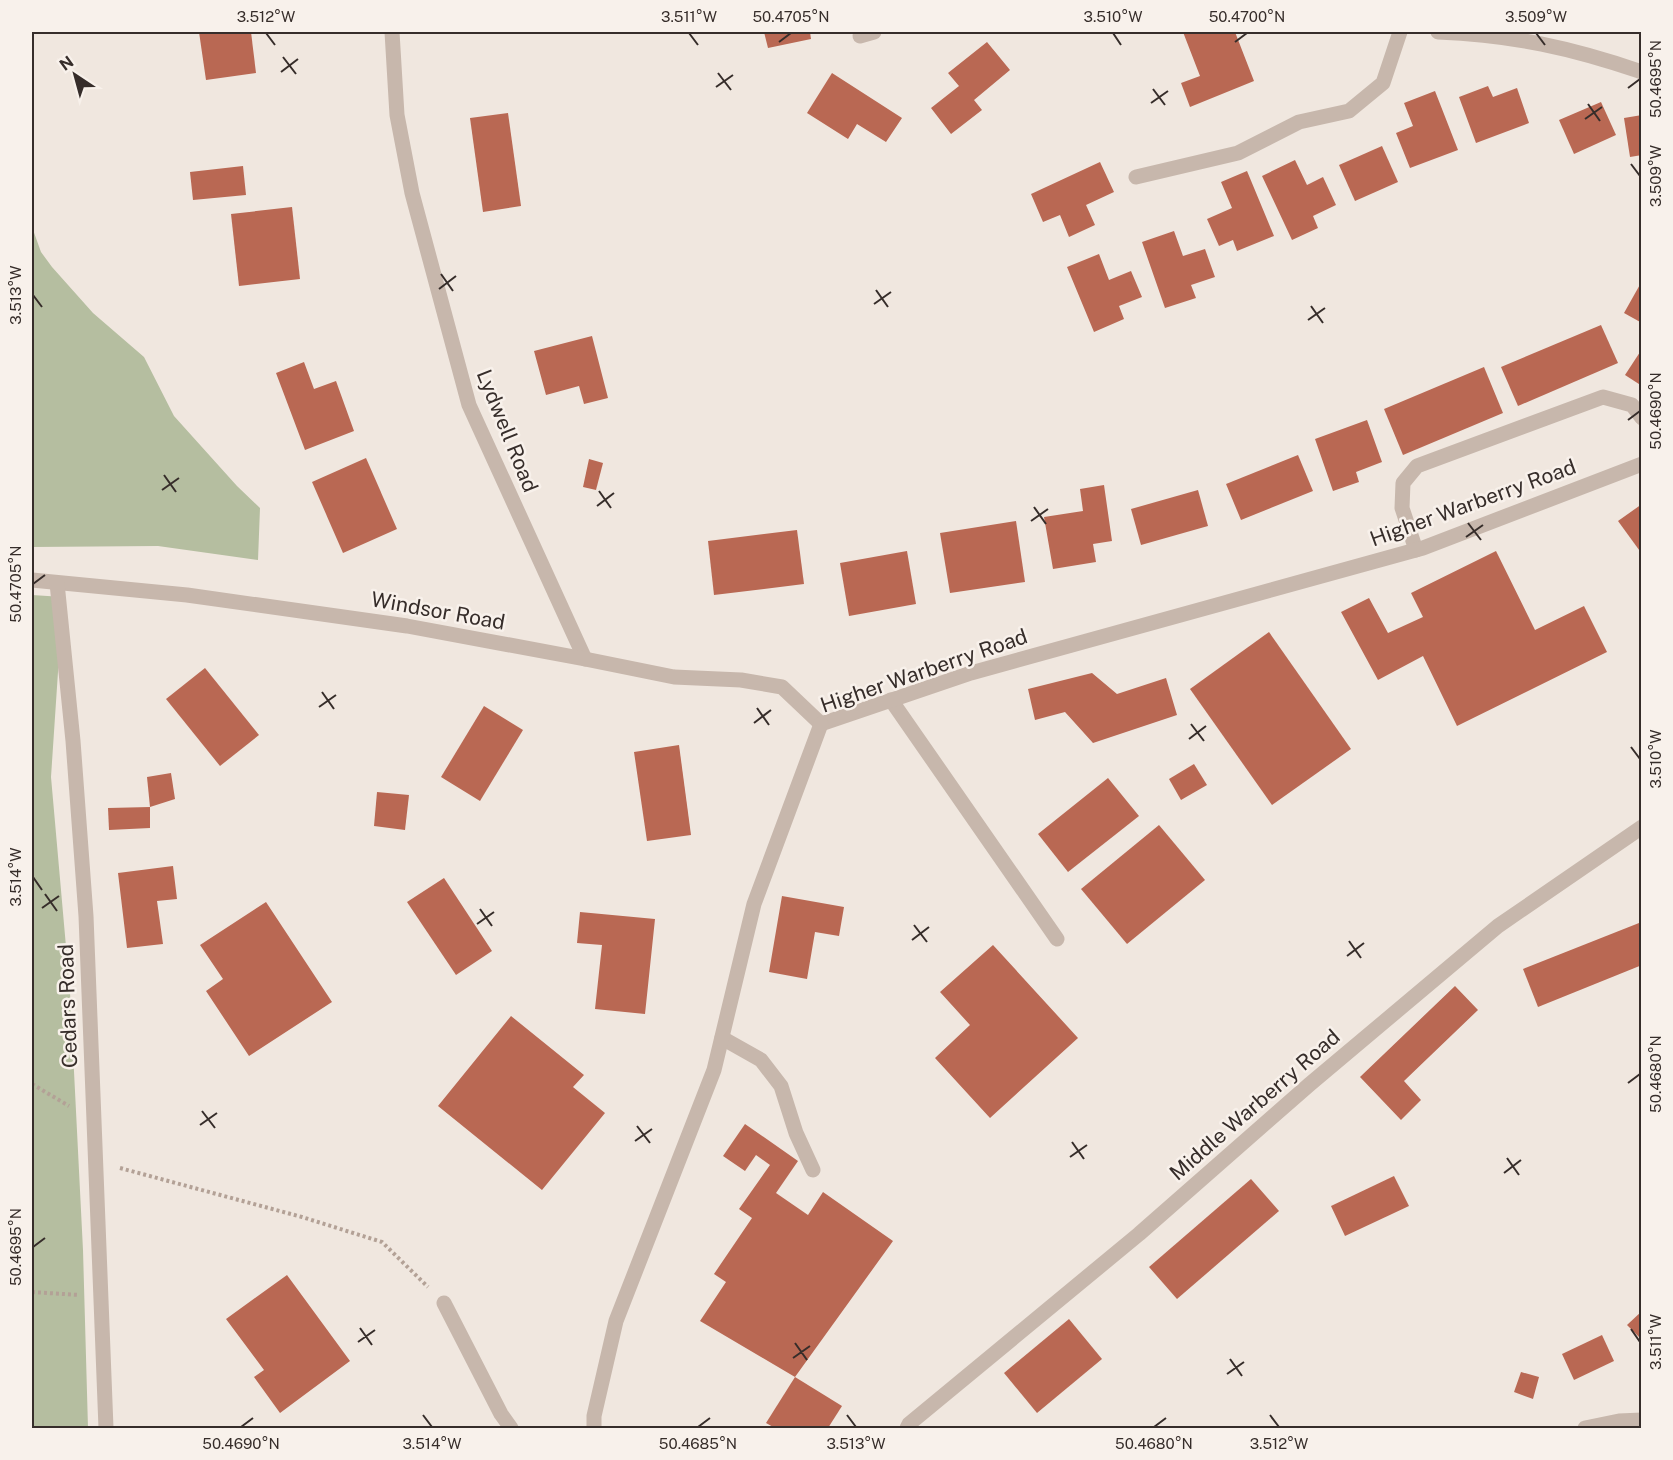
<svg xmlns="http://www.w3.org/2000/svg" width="1673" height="1460" font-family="'Public Sans',sans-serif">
<rect width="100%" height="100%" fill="#f0e7df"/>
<!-- green -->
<g fill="#b5bea0">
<polygon points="32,227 41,252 52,267 93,313 144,357 174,416 237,486 260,508 258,560 158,546 32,547"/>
<polygon points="32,595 63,597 51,777 70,992 83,1250 88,1428 32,1428"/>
</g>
<!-- building -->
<g fill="#b96853">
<polygon points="199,32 251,32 256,73 206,80"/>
<polygon points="764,32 810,32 811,39 768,48"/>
<polygon points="1183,32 1235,32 1254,81 1190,107 1181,83 1200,76"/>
<polygon points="987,42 1010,70 974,100 982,110 951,134 931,108 959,86 948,73"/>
<polygon points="832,73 902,118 886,142 857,124 848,139 807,113"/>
<polygon points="1488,86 1493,97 1517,88 1529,123 1476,143 1459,97"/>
<polygon points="1435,91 1458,150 1410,168 1396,133 1413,126 1404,103"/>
<polygon points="1601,102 1616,135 1574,154 1559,120"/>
<polygon points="508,113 521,206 483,212 470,118"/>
<polygon points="1642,115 1642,155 1630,157 1624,118"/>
<polygon points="1382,146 1398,182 1355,201 1339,165"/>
<polygon points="1295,160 1307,185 1323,177 1336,205 1313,216 1318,228 1292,240 1262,176"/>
<polygon points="1100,162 1114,192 1086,205 1095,225 1069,237 1060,215 1043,222 1031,194"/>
<polygon points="243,166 246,195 193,200 190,172"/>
<polygon points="1247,171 1274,236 1237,251 1233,240 1219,246 1207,219 1232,208 1221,182"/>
<polygon points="292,207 300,279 239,286 231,214"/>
<polygon points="1174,231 1183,256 1205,249 1215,277 1191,285 1196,298 1165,308 1142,242"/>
<polygon points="1099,254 1109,280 1131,271 1142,297 1119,306 1124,319 1094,332 1067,267"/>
<polygon points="1642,281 1642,323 1624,313"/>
<polygon points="1601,325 1618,363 1518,406 1501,367"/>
<polygon points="592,336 608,398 584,404 579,386 546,395 534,351"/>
<polygon points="1642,349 1642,386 1625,375"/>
<polygon points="304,362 314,389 336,381 354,431 305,450 276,373"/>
<polygon points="1484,367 1503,413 1403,455 1384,409"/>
<polygon points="1367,420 1382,462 1356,472 1359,482 1333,491 1315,439"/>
<polygon points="1298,455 1313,491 1241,520 1226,484"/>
<polygon points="366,458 397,529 343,553 312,482"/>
<polygon points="589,459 603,463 596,490 583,487"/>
<polygon points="1104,485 1112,541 1093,544 1096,562 1053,569 1044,517 1083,511 1080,489"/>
<polygon points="1198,490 1208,526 1141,545 1131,509"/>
<polygon points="1642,504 1642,554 1618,521"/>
<polygon points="1016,521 1025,582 950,593 940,533"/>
<polygon points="797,530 804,584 714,595 708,541"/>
<polygon points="907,551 916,604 849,616 840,563"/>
<polygon points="1496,551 1535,630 1584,606 1607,652 1457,726 1423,656 1378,680 1341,612 1369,598 1388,633 1423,617 1411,593"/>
<polygon points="1269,632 1351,749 1272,805 1190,689"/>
<polygon points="205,668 259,735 220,766 166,699"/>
<polygon points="1092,673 1117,694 1166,678 1177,715 1093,743 1065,712 1035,720 1028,689"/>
<polygon points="484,706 523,730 480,801 441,777"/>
<polygon points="679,745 691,835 647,841 634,752"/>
<polygon points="1194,764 1207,785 1181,800 1169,779"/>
<polygon points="171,773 175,799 150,807 147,777"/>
<polygon points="1108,778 1139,816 1068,872 1038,834"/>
<polygon points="377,792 409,795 405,830 374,826"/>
<polygon points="150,807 150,828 109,830 108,808"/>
<polygon points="1159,825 1205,880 1127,944 1081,889"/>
<polygon points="173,866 177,899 157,901 163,944 127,948 118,873"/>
<polygon points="444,878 492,951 456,975 407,902"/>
<polygon points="782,896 844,907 839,936 815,932 807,979 769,972"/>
<polygon points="266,902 332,1002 249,1056 206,991 223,979 200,945"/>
<polygon points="580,912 655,919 645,1014 595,1009 602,945 577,943"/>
<polygon points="1639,923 1642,928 1642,965 1538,1007 1523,969"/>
<polygon points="993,945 1078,1038 990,1118 935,1058 970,1025 940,992"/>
<polygon points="1455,986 1478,1010 1404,1081 1421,1100 1401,1120 1360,1077"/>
<polygon points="511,1016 584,1075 573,1087 605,1113 542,1190 438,1106"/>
<polygon points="745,1124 798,1161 776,1193 808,1215 823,1192 893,1241 795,1377 700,1321 726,1282 714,1274 752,1218 739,1209 770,1165 756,1155 745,1171 723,1156"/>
<polygon points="1394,1176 1409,1206 1345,1236 1331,1206"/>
<polygon points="1251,1179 1279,1211 1177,1299 1149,1267"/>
<polygon points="287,1275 350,1361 280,1413 254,1377 264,1370 226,1319"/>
<polygon points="1642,1311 1642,1340 1627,1325"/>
<polygon points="1069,1319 1102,1359 1037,1413 1004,1373"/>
<polygon points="1602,1335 1614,1361 1574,1380 1562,1354"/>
<polygon points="1521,1372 1539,1377 1533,1399 1514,1392"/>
<polygon points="795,1377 842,1406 828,1428 775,1428 766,1423"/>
</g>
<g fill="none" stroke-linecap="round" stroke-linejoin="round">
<!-- path -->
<g stroke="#b3a196" stroke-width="4" stroke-dasharray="3 3" stroke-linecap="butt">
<polyline points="32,1084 69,1106"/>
<polyline points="120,1168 302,1217 382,1242 428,1287"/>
<polyline points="32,1292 79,1295"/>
</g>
<!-- minor -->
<g stroke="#c7b7ac" stroke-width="15">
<polyline points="392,32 397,115 412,193 469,405 585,659"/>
<path d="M1438 32C1513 35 1572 48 1642 72"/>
<polyline points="860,36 874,32"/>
<polyline points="1136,177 1238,153 1299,122 1349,111 1383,83 1400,32"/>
<polyline points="1416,550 1402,508 1403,483 1417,466 1603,397 1632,405 1642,418"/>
<polyline points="32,580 187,595 407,626 585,659 674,677 741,680 782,687 821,724"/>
<polyline points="57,583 73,741 86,916 106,1428"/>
<polyline points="891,700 1057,939"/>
<polyline points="821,724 971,673 1423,548 1642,464"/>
<polyline points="722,1038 761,1060 781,1086 796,1133 813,1170"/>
<polyline points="444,1303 501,1414 511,1428"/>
<polyline points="594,1428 594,1416 616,1321 714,1070 754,904 821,724"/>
<polyline points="907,1428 909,1424 1139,1234 1310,1084 1498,926 1642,827"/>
<polyline points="1585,1428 1619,1421 1642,1420"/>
</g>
</g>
<!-- ticks -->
<path fill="none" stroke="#362d2a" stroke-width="2" d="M266 33 275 45M689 33 698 45M1113 33 1121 45M1536 33 1545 45M779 42 791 33M1235 42 1247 33M283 57 296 74M281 72 298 59M718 73 731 90M716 87 733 75M1628 88 1640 79M1153 89 1165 105M1151 103 1168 91M1588 104 1600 121M1585 119 1602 107M1631 164 1640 176M441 274 453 291M439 289 456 276M876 290 888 307M33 295 42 307M874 304 891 292M1311 306 1323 323M1308 320 1325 308M1628 420 1640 411M164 475 176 492M162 490 179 478M599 491 611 508M597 506 614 493M1034 507 1046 524M1031 521 1048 509M1468 523 1481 540M1466 537 1483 525M33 584 45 575M322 692 334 709M319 707 336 695M757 708 769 725M754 723 771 710M1191 724 1204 741M1189 739 1206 726M1631 747 1640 759M33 877 42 890M45 894 57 911M42 908 59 896M480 909 492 926M477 924 494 912M914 925 927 942M912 940 929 927M1349 941 1361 958M1347 956 1364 943M1628 1083 1640 1074M202 1111 215 1128M200 1125 217 1113M637 1126 650 1143M635 1141 652 1129M1072 1142 1084 1159M1070 1157 1087 1145M1507 1158 1519 1175M1504 1173 1521 1160M33 1247 45 1238M360 1328 372 1345M1631 1329 1640 1342M358 1342 375 1330M795 1343 807 1360M793 1358 810 1346M1230 1359 1242 1376M1227 1374 1244 1362M423 1415 432 1427M847 1415 856 1427M1270 1415 1279 1427M241 1427 253 1418M698 1427 710 1418M1154 1427 1166 1418"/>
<g text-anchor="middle" stroke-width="5" stroke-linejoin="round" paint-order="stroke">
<!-- street labels -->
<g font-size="21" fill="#362d2a" stroke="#f8f1eb">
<text transform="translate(507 431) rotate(68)" y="7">Lydwell Road</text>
<text transform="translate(1473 503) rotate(-20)" y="7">Higher Warberry Road</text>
<text transform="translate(438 611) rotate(10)" y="7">Windsor Road</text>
<text transform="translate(924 671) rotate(-19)" y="7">Higher Warberry Road</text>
<text transform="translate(68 1006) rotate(-92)" y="7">Cedars Road</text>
<text transform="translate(1255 1105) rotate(-41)" y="7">Middle Warberry Road</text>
</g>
</g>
<!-- border -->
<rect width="1673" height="1460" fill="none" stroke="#f8f1eb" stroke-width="66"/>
<!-- north arrow -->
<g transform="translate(75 75) rotate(324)" stroke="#f8f1eb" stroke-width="4.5" paint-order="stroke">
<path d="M0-4.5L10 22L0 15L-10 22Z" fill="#362d2a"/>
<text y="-9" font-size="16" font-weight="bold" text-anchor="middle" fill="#362d2a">N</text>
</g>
<rect x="33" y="33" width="1607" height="1394" fill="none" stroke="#362d2a" stroke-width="2"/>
<g font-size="15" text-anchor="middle" fill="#362d2a">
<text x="266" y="22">3.512°W</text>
<text x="689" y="22">3.511°W</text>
<text x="791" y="22">50.4705°N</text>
<text x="1113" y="22">3.510°W</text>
<text x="1247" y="22">50.4700°N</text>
<text x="1536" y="22">3.509°W</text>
<text transform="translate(1656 79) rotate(-90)" y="5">50.4695°N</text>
<text transform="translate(1656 176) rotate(-90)" y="5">3.509°W</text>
<text transform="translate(16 295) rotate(-90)" y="5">3.513°W</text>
<text transform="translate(1656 411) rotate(-90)" y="5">50.4690°N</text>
<text transform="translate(16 584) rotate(-90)" y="5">50.4705°N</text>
<text transform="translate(1656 759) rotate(-90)" y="5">3.510°W</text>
<text transform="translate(16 877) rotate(-90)" y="5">3.514°W</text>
<text transform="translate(1656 1074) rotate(-90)" y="5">50.4680°N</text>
<text transform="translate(16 1247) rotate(-90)" y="5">50.4695°N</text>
<text transform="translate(1656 1342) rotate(-90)" y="5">3.511°W</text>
<text x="241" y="1449">50.4690°N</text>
<text x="432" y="1449">3.514°W</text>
<text x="698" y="1449">50.4685°N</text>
<text x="856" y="1449">3.513°W</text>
<text x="1154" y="1449">50.4680°N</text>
<text x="1279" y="1449">3.512°W</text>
</g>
</svg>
